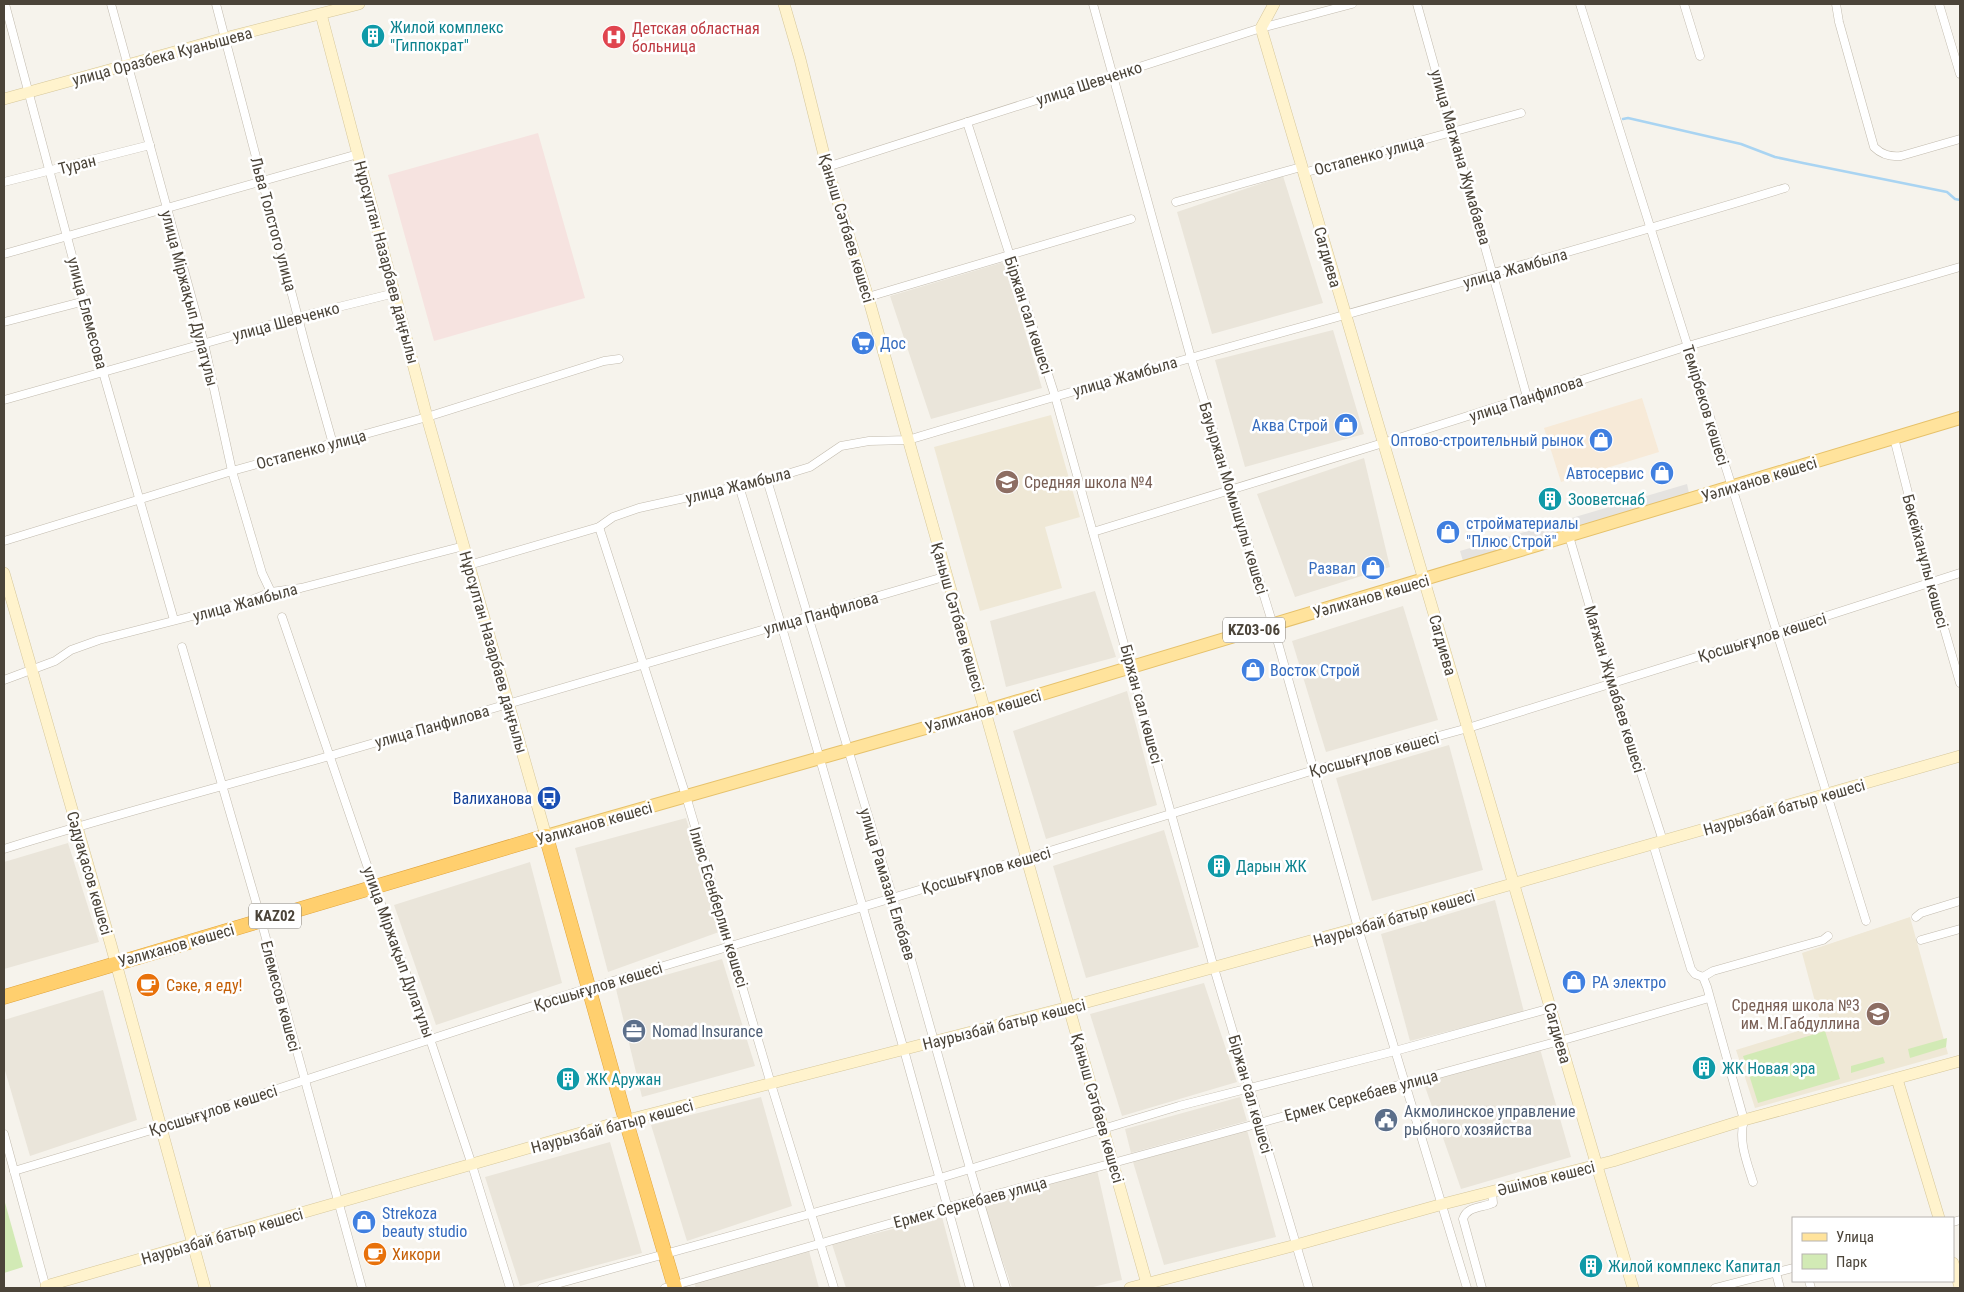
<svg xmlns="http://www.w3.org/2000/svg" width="1964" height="1292" font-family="'Roboto Condensed',sans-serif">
<rect width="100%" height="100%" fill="#f6f3ec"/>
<!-- residential -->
<g fill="#eae5da">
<polygon points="1283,176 1323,303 1212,334 1177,212"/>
<polygon points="1004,262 1042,388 931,419 890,296"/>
<polygon points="1333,330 1364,434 1245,467 1215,360"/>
<polygon points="1364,458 1390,567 1295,597 1257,494"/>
<polygon points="1095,591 1116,657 1006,687 990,621"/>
<polygon points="1403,606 1438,720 1326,752 1292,641"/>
<polygon points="1127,691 1157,805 1046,839 1013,731"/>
<polygon points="1449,745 1483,870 1372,901 1336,778"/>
<polygon points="686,818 719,932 608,972 575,848"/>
<polygon points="1164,830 1199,947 1086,978 1053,866"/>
<polygon points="68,843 99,942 4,969 4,862"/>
<polygon points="530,862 562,983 436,1025 394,905"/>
<polygon points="1495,900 1524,1012 1410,1041 1381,934"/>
<polygon points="722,959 755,1066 642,1097 616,989"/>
<polygon points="1204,983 1237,1082 1122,1116 1090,1014"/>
<polygon points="103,990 137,1120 30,1156 4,1067 4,1020"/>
<polygon points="1540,1049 1571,1157 1461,1189 1423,1081"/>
<polygon points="761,1097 792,1206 687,1241 651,1125"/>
<polygon points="1240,1097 1247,1121 1131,1153 1125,1129"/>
<polygon points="1247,1130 1276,1237 1164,1265 1133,1162"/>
<polygon points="610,1142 642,1253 520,1286 485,1177"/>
<polygon points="1097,1170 1122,1280 1089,1288 1012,1288 982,1201"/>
<polygon points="942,1217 961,1288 846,1288 832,1244"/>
<polygon points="809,1251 819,1288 696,1288 694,1283"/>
</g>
<!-- commercial -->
<polygon fill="#f7ead8" points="1642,398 1659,452 1561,482 1544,428"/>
<!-- education -->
<g fill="#efe8d6">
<polygon points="1051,415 1080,517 1045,527 1062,588 980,611 934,447"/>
<polygon points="1910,917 1948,1054 1755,1108 1736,1050 1821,1024 1802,953"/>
</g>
<!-- medical -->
<polygon fill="#f6e3e0" points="538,133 585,298 434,341 388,175"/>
<!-- green -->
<g fill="#d2eab5">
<polygon points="1825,1031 1840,1079 1758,1103 1743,1056"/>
<polygon points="1947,1038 1946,1047 1910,1058 1908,1049"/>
<polygon points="1883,1057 1885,1063 1851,1073 1851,1066"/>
<polygon points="4,1199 23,1267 4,1273"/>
</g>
<!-- parking -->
<polygon fill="#e5e3e0" points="1687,484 1689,493 1463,561 1460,551"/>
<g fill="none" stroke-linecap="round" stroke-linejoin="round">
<!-- stream -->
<polyline stroke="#a9d4f2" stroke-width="2.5" points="1623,119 1628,118 1741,144 1775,157 1803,163 1947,192 1955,199 1960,200"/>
<!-- street casing -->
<g stroke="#c2bbae" stroke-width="9">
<g id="street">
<polyline points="5,4 103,372 174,620"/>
<polyline points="111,4 204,343 232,471 262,573 271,592"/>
<polyline points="216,4 306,348 333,444"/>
<polyline points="1093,4 1191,358 1273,625 1358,928 1467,1288"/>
<polyline points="1417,4 1527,397"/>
<polyline points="1580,4 1732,487 1866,921"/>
<polyline points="1684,4 1700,56"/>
<path d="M1836 4 1839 22 1874 147C1882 155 1890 157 1901 156L1960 139"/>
<polyline points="1939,4 1960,74"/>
<polyline points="967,122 1055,396 1214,968 1309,1288"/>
<polyline points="827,167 1261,28 1352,4"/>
<polyline points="1303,173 1521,113"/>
<polyline points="4,182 150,145"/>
<polyline points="1176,202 1301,167"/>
<polyline points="4,254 358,154"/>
<polyline points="868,297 1131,219"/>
<polyline points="4,322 85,301"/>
<polyline points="4,400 298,317 395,293"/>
<polyline points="1894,438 1931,583 1960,683"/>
<path d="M767 480C812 634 860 786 905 939 939 1055 969 1173 1006 1288"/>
<polyline points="739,486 781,624 904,1050 970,1288"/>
<polyline points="599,527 686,796 771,1084 834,1288"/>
<polyline points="1093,532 1383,443 1688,346 1960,267"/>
<polyline points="1569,536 1612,683 1663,841"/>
<polyline points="4,541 232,471 427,417 604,361 619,359"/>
<path d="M469 565 599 527 613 517 639 508 767 480 810 467 841 446 869 441 908 440C1199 352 1494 277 1785 188"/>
<polyline points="282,617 369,871 430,1039 472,1165 510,1288"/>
<polyline points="182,647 256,902 362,1288"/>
<polyline points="4,680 55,661 71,650 99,640 247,602 271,592 301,588 464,546"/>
<path d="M1653 844 1691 969 1695 974 1703 977 1707 987 1744 1120C1738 1141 1747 1162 1753 1182"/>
<path d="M4 849C106 817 209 790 312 761 524 699 735 638 947 576"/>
<polyline points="1916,917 1921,913 1960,901"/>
<polyline points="1921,940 1960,929"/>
<polyline points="1703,977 1713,971 1823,940 1828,936"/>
<polyline points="4,1134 46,1288"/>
<polyline points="14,1171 148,1131 576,992 1027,858 1314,770 1468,728 1777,632 1960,573"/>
<polyline points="1953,1222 1960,1220"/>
<polyline points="1776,1273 1780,1288"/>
<polyline points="1809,1281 1811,1288"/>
<polyline points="542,1288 940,1178 1179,1106 1395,1051 1551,1008"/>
<polyline points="665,1288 948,1207 1113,1163 1574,1037 1709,998"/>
<path d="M1482 1288 1463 1219C1467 1206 1482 1208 1493 1203L1492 1192"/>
<polyline points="1715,1288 1793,1268"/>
</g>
</g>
<!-- secondary casing -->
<g stroke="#d6c79b" stroke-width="12">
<g id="secondary">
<polyline points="784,4 800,59 827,167 868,297 1147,1284"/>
<polyline points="1274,4 1261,28 1633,1288"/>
<polyline points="321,14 427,417 546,836"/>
<polyline points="4,99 225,38 359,4"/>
<polyline points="4,573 111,945 205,1288"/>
<polyline points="1897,1079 1939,1218"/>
<polyline points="1953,1263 1960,1287"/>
<polyline points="46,1286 612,1124 1069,1007 1358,928 1960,756"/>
<polyline points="1130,1288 1296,1245 1443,1204 1613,1161 1744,1120 1960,1061"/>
</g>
</g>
<!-- primary casing -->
<g stroke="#e6c16a" stroke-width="14">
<polyline id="primary" points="546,836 985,711 1960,418"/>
</g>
<!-- highway casing -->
<g stroke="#e0a43c" stroke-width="15">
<polyline id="highway" points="4,997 546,836 626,1121 675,1288"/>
</g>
<!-- street -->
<use href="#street" stroke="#fff" stroke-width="8"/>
<!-- secondary -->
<use href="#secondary" stroke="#fff3cd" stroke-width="11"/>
<!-- primary -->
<use href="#primary" stroke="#ffe39c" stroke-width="12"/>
<!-- highway -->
<use href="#highway" stroke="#ffcf6e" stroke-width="14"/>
</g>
<!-- icons -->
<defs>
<g id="building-disc" transform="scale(1.25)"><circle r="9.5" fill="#0f9aa8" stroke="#fff"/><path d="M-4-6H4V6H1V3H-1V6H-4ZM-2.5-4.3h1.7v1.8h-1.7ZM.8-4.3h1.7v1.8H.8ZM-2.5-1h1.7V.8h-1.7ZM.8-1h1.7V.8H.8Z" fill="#fff"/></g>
<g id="hospital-disc" transform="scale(1.25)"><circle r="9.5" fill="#e0444e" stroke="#fff"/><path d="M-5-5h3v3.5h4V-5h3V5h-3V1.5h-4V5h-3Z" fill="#fff"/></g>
<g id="supermarket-disc" transform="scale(1.25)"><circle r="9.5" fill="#3f7fe0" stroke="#fff"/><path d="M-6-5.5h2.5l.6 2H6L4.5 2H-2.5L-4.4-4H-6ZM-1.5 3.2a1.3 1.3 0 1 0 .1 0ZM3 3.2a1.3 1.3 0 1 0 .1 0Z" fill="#fff"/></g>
<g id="shop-disc" transform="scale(1.25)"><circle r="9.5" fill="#3f7fe0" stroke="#fff"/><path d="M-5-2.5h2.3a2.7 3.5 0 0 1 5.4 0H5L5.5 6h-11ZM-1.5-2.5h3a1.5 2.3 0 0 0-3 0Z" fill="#fff"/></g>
<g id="school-disc" transform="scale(1.25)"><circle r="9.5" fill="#8d6e63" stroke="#fff"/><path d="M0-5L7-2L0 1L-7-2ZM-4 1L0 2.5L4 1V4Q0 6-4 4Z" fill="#fff"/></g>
<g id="bus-disc" transform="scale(1.25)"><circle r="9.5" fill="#1a4fb4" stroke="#fff"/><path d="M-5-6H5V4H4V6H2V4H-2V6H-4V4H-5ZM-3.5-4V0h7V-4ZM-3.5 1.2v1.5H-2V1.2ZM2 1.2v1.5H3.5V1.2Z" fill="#fff"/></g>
<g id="cafe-disc" transform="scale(1.25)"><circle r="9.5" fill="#e8710a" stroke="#fff"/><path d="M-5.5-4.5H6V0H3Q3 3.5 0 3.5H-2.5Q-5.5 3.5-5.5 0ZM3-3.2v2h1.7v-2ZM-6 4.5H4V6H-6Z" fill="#fff"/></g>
<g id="office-disc" transform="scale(1.25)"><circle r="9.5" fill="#5c6f8a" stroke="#fff"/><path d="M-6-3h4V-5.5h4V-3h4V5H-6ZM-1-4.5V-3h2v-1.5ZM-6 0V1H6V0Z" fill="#fff"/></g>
<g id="civic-disc" transform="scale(1.25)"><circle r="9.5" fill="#5c6f8a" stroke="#fff"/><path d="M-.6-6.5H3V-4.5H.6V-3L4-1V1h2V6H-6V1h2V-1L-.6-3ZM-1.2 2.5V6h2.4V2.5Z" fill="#fff"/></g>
</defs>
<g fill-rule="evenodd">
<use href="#building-disc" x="373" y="36"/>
<use href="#hospital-disc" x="614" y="37"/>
<use href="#supermarket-disc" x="863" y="343"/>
<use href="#shop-disc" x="1346" y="425"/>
<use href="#shop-disc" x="1601" y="440"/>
<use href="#shop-disc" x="1662" y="473"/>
<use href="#school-disc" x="1007" y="482"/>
<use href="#building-disc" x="1550" y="499"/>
<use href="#shop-disc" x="1448" y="532"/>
<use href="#shop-disc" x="1373" y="568"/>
<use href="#shop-disc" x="1253" y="670"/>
<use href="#bus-disc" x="549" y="798"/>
<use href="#building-disc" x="1219" y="866"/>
<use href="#shop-disc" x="1574" y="982"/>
<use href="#cafe-disc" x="148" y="985"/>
<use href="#school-disc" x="1878" y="1014"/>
<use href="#office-disc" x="634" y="1031"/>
<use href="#building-disc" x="1704" y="1068"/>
<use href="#building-disc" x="568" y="1079"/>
<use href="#civic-disc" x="1386" y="1120"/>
<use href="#shop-disc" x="364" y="1222"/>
<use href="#cafe-disc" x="375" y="1254"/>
<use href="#building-disc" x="1591" y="1266"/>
</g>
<g text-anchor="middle" stroke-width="5" stroke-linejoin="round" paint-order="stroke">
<!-- shield labels -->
<g fill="#fff" stroke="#817c74" stroke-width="1">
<rect x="1223" y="617.5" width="62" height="25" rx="4"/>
<rect x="249" y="903.5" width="52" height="25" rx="4"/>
</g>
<g font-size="15" font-weight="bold" fill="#4b4439">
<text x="1254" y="635">KZ03-06</text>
<text x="275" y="921">KАZ02</text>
</g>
<!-- culture labels -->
<g font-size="16" fill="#0d838f" stroke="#fff" text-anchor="start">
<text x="390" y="33">Жилой комплекс<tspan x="390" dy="18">"Гиппократ"</tspan></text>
<text x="1568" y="505">Зооветснаб</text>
<text x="1236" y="872">Дарын ЖК</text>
<text x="1722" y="1074">ЖК Новая эра</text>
<text x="586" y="1085">ЖК Аружан</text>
<text x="1608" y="1272">Жилой комплекс Капитал</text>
</g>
<!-- health labels -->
<g font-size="16" fill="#be3a42" stroke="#fff" text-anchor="start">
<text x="632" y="34">Детская областная<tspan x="632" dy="18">больница</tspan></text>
</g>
<!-- street labels -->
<g font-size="16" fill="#4b4439" stroke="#fff">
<text transform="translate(162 56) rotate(-15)" y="6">улица Оразбека Куанышева</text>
<text transform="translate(1089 83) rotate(-18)" y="6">улица Шевченко</text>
<text transform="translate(1369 155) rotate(-15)" y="6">Остапенко улица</text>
<text transform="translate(1461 157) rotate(74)" y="6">улица Магжана Жумабаева</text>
<text transform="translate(77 164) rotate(-14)" y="6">Туран</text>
<text transform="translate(274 224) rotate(75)" y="6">Льва Толстого улица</text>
<text transform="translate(847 228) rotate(73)" y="6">Қаныш Сәтбаев көшесі</text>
<text transform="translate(1328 257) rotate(74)" y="6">Сагдиева</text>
<text transform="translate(387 262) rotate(75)" y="6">Нұрсұлтан Назарбаев даңғылы</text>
<text transform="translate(1515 268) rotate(-16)" y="6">улица Жамбыла</text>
<text transform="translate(190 298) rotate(75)" y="6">улица Міржақып Дулатұлы</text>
<text transform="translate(88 313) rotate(75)" y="6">улица Елемесова</text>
<text transform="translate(1029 315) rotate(72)" y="6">Біржан сал көшесі</text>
<text transform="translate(286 321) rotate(-15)" y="6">улица Шевченко</text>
<text transform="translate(1125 376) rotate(-16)" y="6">улица Жамбыла</text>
<text transform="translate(1526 398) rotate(-18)" y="6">улица Панфилова</text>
<text transform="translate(1706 405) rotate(73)" y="6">Темірбеков көшесі</text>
<text transform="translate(311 449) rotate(-15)" y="6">Остапенко улица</text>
<text transform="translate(1759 479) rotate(-17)" y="6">Уәлиханов көшесі</text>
<text transform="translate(738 485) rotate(-14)" y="6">улица Жамбыла</text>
<text transform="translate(1234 498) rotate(73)" y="6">Бауыржан Момышұлы көшесі</text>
<text transform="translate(1926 561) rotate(75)" y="6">Бөкейханұлы көшесі</text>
<text transform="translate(1371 596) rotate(-16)" y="6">Уәлиханов көшесі</text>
<text transform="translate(245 602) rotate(-15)" y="6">улица Жамбыла</text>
<text transform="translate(821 613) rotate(-16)" y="6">улица Панфилова</text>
<text transform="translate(958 617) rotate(74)" y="6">Қаныш Сәтбаев көшесі</text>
<text transform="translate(1762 637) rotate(-17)" y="6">Қосшығұлов көшесі</text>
<text transform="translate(1443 645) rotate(74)" y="6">Сагдиева</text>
<text transform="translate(494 652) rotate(74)" y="6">Нұрсұлтан Назарбаев даңғылы</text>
<text transform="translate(1615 689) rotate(73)" y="6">Мағжан Жұмабаев көшесі</text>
<text transform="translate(1142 704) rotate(75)" y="6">Біржан сал көшесі</text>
<text transform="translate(983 711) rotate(-16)" y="6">Уәлиханов көшесі</text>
<text transform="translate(432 726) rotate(-16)" y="6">улица Панфилова</text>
<text transform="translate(1374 754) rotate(-15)" y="6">Қосшығұлов көшесі</text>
<text transform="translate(1784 807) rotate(-16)" y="6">Наурызбай батыр көшесі</text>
<text transform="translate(594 823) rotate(-16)" y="6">Уәлиханов көшесі</text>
<text transform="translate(986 870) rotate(-16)" y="6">Қосшығұлов көшесі</text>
<text transform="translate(90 873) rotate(74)" y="6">Сәдуақасов көшесі</text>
<text transform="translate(888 884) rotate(73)" y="6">улица Рамазан Елебаев</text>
<text transform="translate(719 907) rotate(73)" y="6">Ілияс Есенберлин көшесі</text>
<text transform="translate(1394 918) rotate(-16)" y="6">Наурызбай батыр көшесі</text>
<text transform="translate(176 945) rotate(-16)" y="6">Уәлиханов көшесі</text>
<text transform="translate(399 952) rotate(70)" y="6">улица Міржақып Дулатұлы</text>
<text transform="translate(598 986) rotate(-17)" y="6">Қосшығұлов көшесі</text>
<text transform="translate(281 996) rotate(75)" y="6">Елемесов көшесі</text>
<text transform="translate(1004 1024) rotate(-14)" y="6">Наурызбай батыр көшесі</text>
<text transform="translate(1558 1033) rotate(74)" y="6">Сагдиева</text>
<text transform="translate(1251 1094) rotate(74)" y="6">Біржан сал көшесі</text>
<text transform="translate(1361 1095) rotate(-15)" y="6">Ермек Серкебаев улица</text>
<text transform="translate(1098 1108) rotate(74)" y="6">Қаныш Сәтбаев көшесі</text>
<text transform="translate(213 1110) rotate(-18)" y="6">Қосшығұлов көшесі</text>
<text transform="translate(612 1126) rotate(-15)" y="6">Наурызбай батыр көшесі</text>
<text transform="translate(1546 1178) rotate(-14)" y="6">Әшімов көшесі</text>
<text transform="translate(970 1202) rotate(-15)" y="6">Ермек Серкебаев улица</text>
<text transform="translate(222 1236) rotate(-16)" y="6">Наурызбай батыр көшесі</text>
</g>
<!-- shop labels -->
<g font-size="16" fill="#366cbe" stroke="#fff" text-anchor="start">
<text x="880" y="349">Дос</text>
<text x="1328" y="431" text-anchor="end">Аква Строй</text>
<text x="1584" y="446" text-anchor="end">Оптово-строительный рынок</text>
<text x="1644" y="479" text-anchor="end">Автосервис</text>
<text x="1466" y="529">стройматериалы<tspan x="1466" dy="18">"Плюс Строй"</tspan></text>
<text x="1356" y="574" text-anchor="end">Развал</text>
<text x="1270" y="676">Восток Строй</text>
<text x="1592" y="988">РА электро</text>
<text x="382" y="1219">Strekoza<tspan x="382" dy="18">beauty studio</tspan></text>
</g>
<!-- education labels -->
<g font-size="16" fill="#785e54" stroke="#fff" text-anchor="start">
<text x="1024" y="488">Средняя школа №4</text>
<text x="1860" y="1011" text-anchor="end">Средняя школа №3<tspan x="1860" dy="18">им. М.Габдуллина</tspan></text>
</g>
<!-- transit labels -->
<g font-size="16" fill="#164399" stroke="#fff" text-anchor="end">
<text x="532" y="804">Валиханова</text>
</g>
<!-- food labels -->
<g font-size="16" fill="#c56008" stroke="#fff" text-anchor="start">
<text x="166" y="991">Сәке, я еду!</text>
<text x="392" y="1260">Хикори</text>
</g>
<!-- service labels -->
<g font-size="16" fill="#4e5e75" stroke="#fff" text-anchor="start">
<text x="652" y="1037">Nomad Insurance</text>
<text x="1404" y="1117">Акмолинское управление<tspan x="1404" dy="18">рыбного хозяйства</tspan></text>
</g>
</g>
<!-- border -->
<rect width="1964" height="1292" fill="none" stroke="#4b4439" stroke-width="10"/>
<!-- legend -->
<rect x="1792" y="1217" width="162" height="65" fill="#ffffff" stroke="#b7b4b0"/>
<rect x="1802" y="1233" width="25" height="8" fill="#ffe39c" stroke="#b7b4b0"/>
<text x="1836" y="1242" font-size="15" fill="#4b4439">Улица</text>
<rect x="1802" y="1254" width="25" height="15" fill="#d2eab5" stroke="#b7b4b0"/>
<text x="1836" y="1267" font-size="15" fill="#4b4439">Парк</text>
</svg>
